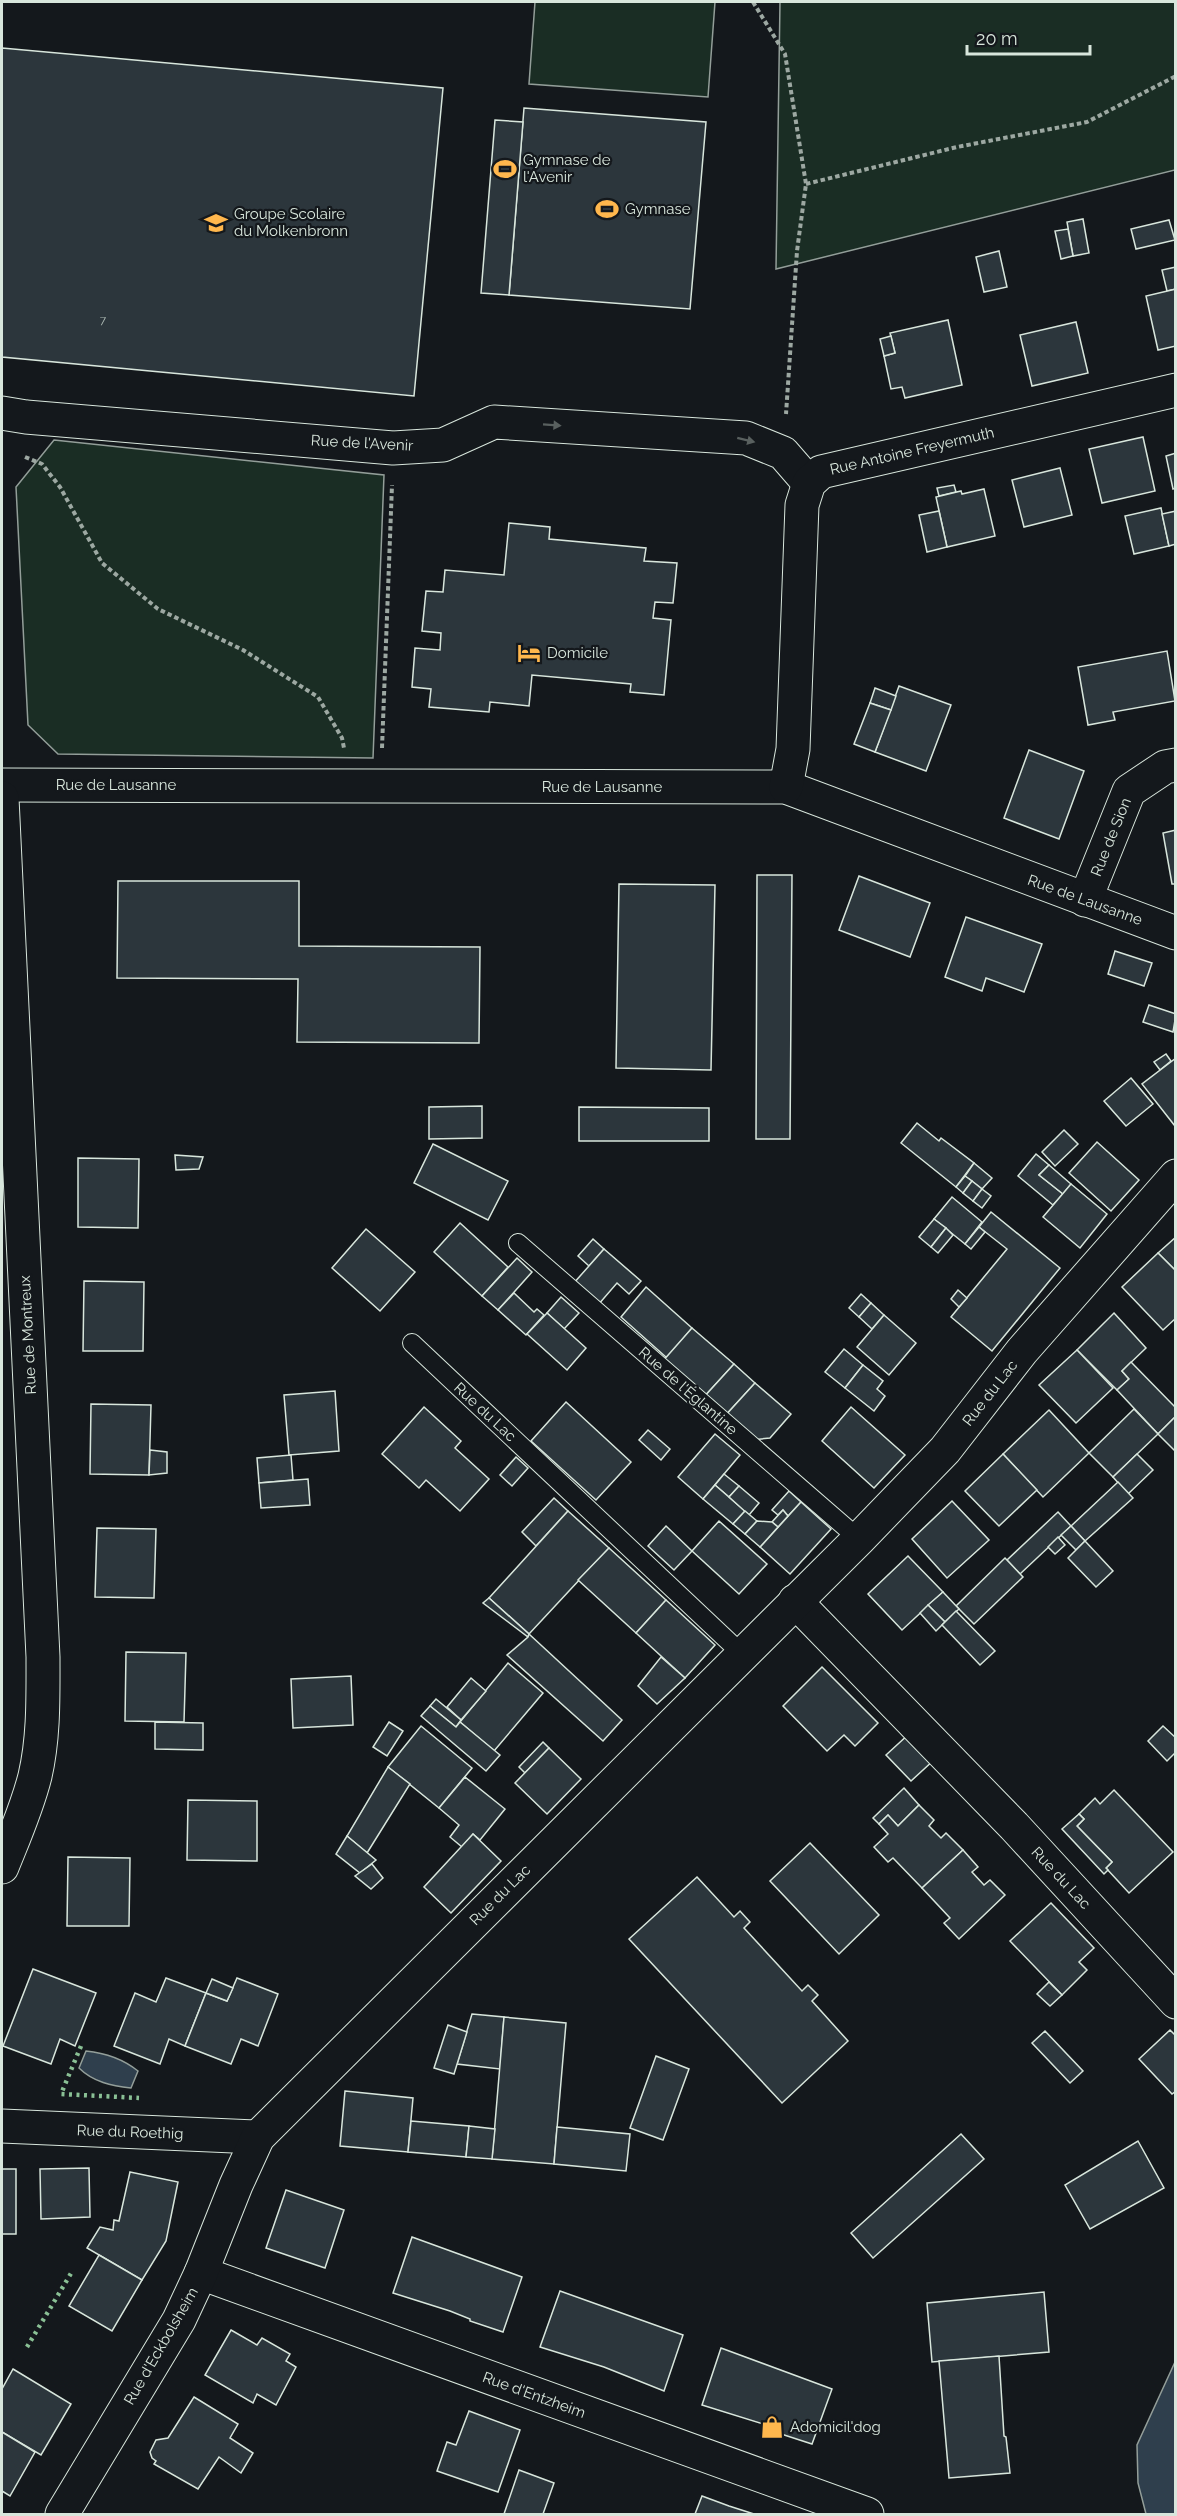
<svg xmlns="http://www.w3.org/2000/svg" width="1177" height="2516" font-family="Raleway,sans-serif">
<rect width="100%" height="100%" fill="#14181c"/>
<!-- green -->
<g fill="#1a2d24" stroke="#939e99" stroke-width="1.5">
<polygon points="535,2 715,2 708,97 529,84"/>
<polygon points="780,2 1175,2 1175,170 776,269"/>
<polygon points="54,440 384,475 373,758 58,754 28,725 16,487"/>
</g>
<!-- water -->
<g fill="#2f3f4d" stroke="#939e99" stroke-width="1.5">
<path d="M86 2051C106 2053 123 2059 138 2071L131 2088C112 2086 93 2082 79 2068Z"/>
<polygon points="1175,2362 1175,2514 1146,2514 1138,2483 1137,2445"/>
</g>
<!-- building -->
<g fill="#2c363c" stroke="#d8e6dc" stroke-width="1.5">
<polygon points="2,48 443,88 414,396 2,357"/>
<polygon points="524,108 706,122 690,309 509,295"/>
<polygon points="495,120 523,122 509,295 481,293"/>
<polygon points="1083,219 1089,253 1073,256 1067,222"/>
<polygon points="1169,220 1175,240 1136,249 1131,229"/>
<polygon points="1068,229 1073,256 1061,259 1055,231"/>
<polygon points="999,251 1007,287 984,292 976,257"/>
<polygon points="1176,267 1176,289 1167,291 1162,270"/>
<polygon points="1176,289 1176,346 1158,350 1146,296"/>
<polygon points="948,320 962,385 905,398 902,387 891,389 884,356 895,353 890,333"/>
<polygon points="1076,322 1088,373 1032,386 1020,335"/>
<polygon points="891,336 895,353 884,356 880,339"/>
<polygon points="1143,437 1155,491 1102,503 1089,449"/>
<polygon points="1176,453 1176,488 1173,489 1166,456"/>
<polygon points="1060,468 1072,515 1024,527 1012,480"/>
<polygon points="954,485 956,492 939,496 937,488"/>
<polygon points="984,489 995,536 947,547 936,497 961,491 962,494"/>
<polygon points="1161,508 1169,546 1134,554 1125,516"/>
<polygon points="939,511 947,547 927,552 919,515"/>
<polygon points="1176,511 1176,544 1169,546 1162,514"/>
<polygon points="509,523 550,527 549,539 646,548 644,561 677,563 673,603 655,602 653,618 671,620 664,695 630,692 631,684 532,675 529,706 490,702 489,712 429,707 431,689 412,687 415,648 440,650 441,633 422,631 426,591 443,592 445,570 504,575"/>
<polygon points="1167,651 1175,701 1113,712 1115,720 1088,725 1078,667"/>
<polygon points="899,686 951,705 926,771 875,752"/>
<polygon points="875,688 896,696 891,710 870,703"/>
<polygon points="870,703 891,710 875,752 854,744"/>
<polygon points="1029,750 1084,771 1059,839 1004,818"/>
<polygon points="1176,830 1176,884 1172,884 1163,833"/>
<polygon points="757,875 792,875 790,1139 756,1139"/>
<polygon points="859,876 930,903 910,957 839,930"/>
<polygon points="118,881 299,881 299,946 480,947 479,1043 297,1042 298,979 117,978"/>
<polygon points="619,884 715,885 711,1070 616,1068"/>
<polygon points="966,917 1042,944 1024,992 986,978 982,991 945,977"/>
<polygon points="1115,951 1152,963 1144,986 1108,974"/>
<polygon points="1149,1005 1176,1014 1173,1032 1143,1022"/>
<polygon points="1166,1054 1171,1061 1160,1070 1154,1062"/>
<polygon points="1176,1058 1176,1125 1175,1126 1142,1084"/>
<polygon points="1131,1078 1153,1104 1126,1126 1104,1101"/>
<polygon points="482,1106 482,1138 429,1139 429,1107"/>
<polygon points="579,1107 709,1108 709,1141 579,1141"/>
<polygon points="917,1123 939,1141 941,1138 974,1163 956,1187 901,1143"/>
<polygon points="1064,1130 1078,1144 1055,1166 1042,1152"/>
<polygon points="1097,1142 1139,1180 1111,1211 1069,1173"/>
<polygon points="433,1144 508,1181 488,1220 414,1183"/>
<polygon points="1036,1154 1049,1165 1039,1175 1063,1194 1053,1205 1018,1176"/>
<polygon points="175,1155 203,1157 199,1169 176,1170"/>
<polygon points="78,1158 139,1159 138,1228 78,1227"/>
<polygon points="974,1163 992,1178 982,1189 965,1176"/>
<polygon points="1049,1165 1071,1184 1063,1194 1039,1175"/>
<polygon points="965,1176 972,1181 963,1193 956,1187"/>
<polygon points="972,1181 982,1189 973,1201 963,1193"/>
<polygon points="1071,1184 1107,1214 1080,1248 1043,1217"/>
<polygon points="982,1189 991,1196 982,1208 973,1201"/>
<polygon points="952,1197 982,1222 965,1244 934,1219"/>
<polygon points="991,1212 1060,1268 992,1351 951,1317 1007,1249 979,1227"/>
<polygon points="934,1219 946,1228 931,1247 919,1237"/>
<polygon points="460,1223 508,1267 482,1296 434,1252"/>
<polygon points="979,1227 985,1232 971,1249 965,1244"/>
<polygon points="946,1228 953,1235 938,1253 931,1247"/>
<polygon points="366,1229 415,1272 380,1311 332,1268"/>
<polygon points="1176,1237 1176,1271 1158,1253"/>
<polygon points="593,1239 604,1249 589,1266 578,1256"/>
<polygon points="604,1249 641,1281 629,1294 617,1283 598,1305 573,1284"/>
<polygon points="1158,1253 1176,1271 1176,1318 1163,1330 1122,1287"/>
<polygon points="517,1258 532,1272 498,1310 482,1296"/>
<polygon points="84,1281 144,1282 143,1351 83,1351"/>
<polygon points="646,1287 692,1328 667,1358 621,1317"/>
<polygon points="958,1290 967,1298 959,1307 951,1299"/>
<polygon points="514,1293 534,1312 537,1309 544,1315 526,1335 498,1310"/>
<polygon points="861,1294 871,1303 859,1317 849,1308"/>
<polygon points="561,1297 579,1313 564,1329 547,1313"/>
<polygon points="871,1303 884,1315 872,1329 859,1317"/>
<polygon points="547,1313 586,1348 567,1370 527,1334"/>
<polygon points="1114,1313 1146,1348 1122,1371 1129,1379 1117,1390 1077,1350"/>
<polygon points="884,1315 916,1343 889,1375 857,1347"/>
<polygon points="692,1328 734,1364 703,1398 662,1362"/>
<polygon points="844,1349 863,1365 845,1388 825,1372"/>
<polygon points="1077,1350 1113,1388 1076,1423 1039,1385"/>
<polygon points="1131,1362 1176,1408 1176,1416 1158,1434 1117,1390 1129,1379 1122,1371"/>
<polygon points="734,1364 755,1383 724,1417 703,1398"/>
<polygon points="863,1365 883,1381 877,1389 885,1396 874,1411 845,1388"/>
<polygon points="755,1383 791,1414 770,1438 751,1440 724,1417"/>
<polygon points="335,1391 339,1451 289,1455 284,1395"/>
<polygon points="566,1402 631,1462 596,1500 531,1441"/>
<polygon points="91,1404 151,1405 149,1475 90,1474"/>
<polygon points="424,1407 461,1441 455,1448 489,1479 460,1511 426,1480 419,1488 382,1454"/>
<polygon points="851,1407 905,1455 874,1488 822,1441"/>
<polygon points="1134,1409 1158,1434 1113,1477 1089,1453"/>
<polygon points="1049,1410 1089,1453 1043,1497 1003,1454"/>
<polygon points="1176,1416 1176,1452 1158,1434"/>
<polygon points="648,1430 670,1449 661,1460 639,1440"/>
<polygon points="715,1434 740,1455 703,1499 678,1477"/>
<polygon points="150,1450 167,1452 167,1473 149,1475"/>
<polygon points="1003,1454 1037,1490 999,1526 965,1491"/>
<polygon points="1137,1454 1153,1470 1128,1494 1113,1477"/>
<polygon points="291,1455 293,1480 259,1483 257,1458"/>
<polygon points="516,1457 528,1468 512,1486 500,1475"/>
<polygon points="724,1474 739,1486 729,1497 715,1485"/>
<polygon points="308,1479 310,1505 261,1508 259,1483"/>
<polygon points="1118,1482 1133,1498 1085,1541 1071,1526"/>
<polygon points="715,1485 745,1511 733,1524 703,1499"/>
<polygon points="739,1486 759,1503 749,1515 729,1497"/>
<polygon points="789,1491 801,1502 788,1516 783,1510 778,1515 772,1510"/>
<polygon points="554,1498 568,1511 536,1546 522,1532"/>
<polygon points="952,1501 989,1540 947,1578 912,1539"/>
<polygon points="801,1502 831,1529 790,1574 760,1547"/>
<polygon points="783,1510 788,1516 778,1527 772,1522"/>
<polygon points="568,1511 609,1548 529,1634 489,1598"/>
<polygon points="745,1511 757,1521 745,1534 733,1524"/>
<polygon points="1058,1512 1071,1526 1020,1574 1007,1560"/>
<polygon points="719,1521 767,1564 739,1594 692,1551"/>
<polygon points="757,1521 772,1522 778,1527 760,1547 745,1534"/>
<polygon points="666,1526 692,1551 674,1570 648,1546"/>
<polygon points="1071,1526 1085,1541 1076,1550 1061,1535"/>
<polygon points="97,1528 156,1529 154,1598 95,1597"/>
<polygon points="1058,1537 1065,1545 1055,1554 1048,1547"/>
<polygon points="1085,1541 1113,1571 1096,1587 1068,1558"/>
<polygon points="609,1548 666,1600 636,1633 578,1580"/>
<polygon points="908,1556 943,1592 902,1630 868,1594"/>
<polygon points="1005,1558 1023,1577 974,1624 956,1606"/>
<polygon points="943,1592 959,1609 945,1622 928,1605"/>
<polygon points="489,1598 529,1634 528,1637 483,1603"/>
<polygon points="666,1600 715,1645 685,1678 636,1633"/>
<polygon points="928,1605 945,1622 936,1631 920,1613"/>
<polygon points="956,1611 995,1651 980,1665 942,1625"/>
<polygon points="529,1634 622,1720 603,1741 507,1655 528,1637"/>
<polygon points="126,1652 186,1653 184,1722 125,1721"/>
<polygon points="661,1657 685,1678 657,1704 638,1686"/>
<polygon points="508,1663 543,1693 494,1751 460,1722"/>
<polygon points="822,1667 878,1723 855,1746 844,1735 827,1751 783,1706"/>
<polygon points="351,1676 353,1725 293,1728 291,1679"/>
<polygon points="471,1678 486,1691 461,1720 447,1707"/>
<polygon points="436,1699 461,1720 456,1727 430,1706"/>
<polygon points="430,1706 456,1727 460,1722 500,1755 486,1771 421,1716"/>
<polygon points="155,1722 203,1723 203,1750 155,1749"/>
<polygon points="389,1722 403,1731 387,1756 373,1747"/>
<polygon points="421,1726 472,1768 439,1808 388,1767"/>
<polygon points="1163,1726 1176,1738 1176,1752 1167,1761 1148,1741"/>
<polygon points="910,1733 935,1759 911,1781 886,1755"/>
<polygon points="543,1742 549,1748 525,1773 519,1767"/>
<polygon points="549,1748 581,1779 547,1814 515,1783"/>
<polygon points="388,1767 410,1784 367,1853 347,1836"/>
<polygon points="465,1777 505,1809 480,1840 473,1834 462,1847 450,1837 459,1825 439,1808"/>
<polygon points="904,1788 919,1805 898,1826 888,1815 879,1824 873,1818"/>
<polygon points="1114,1790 1173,1852 1129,1893 1106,1868 1112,1862 1077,1826 1084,1819 1079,1814 1095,1798 1100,1804"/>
<polygon points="188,1800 257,1801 257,1861 187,1860"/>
<polygon points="919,1805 934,1820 929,1826 941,1838 946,1833 963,1850 922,1888 893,1858 888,1862 874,1847 888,1834 879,1824 888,1815 898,1826"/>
<polygon points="1079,1814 1084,1819 1077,1826 1112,1862 1106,1868 1108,1870 1104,1874 1062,1829"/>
<polygon points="473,1834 501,1861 451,1913 424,1887"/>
<polygon points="347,1836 376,1860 360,1873 336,1854"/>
<polygon points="810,1843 879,1915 839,1954 770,1881"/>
<polygon points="963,1850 978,1867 972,1872 984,1885 990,1880 1005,1895 959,1939 944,1923 950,1918 922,1888"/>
<polygon points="68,1857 130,1858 129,1926 67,1926"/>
<polygon points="372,1864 383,1878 371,1889 355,1876"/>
<polygon points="697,1877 734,1917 740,1911 750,1922 744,1928 802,1991 808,1985 818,1995 812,2001 848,2041 782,2103 629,1939"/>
<polygon points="1051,1903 1094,1948 1079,1962 1087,1970 1062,1995 1010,1941"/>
<polygon points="33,1969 96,1993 75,2046 60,2039 51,2064 3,2046"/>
<polygon points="166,1978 206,1993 185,2046 169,2039 160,2064 114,2046 135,1993 156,2002"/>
<polygon points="237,1978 278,1994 258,2046 241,2039 231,2064 185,2046 206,1993 227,2001"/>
<polygon points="212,1979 233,1988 227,2001 206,1993"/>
<polygon points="1049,1982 1062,1995 1050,2006 1037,1994"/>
<polygon points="472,2014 504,2017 500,2069 457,2064"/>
<polygon points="504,2017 566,2023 554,2164 492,2159"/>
<polygon points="448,2025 467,2032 454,2074 434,2068"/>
<polygon points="1170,2030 1176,2036 1176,2091 1172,2094 1139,2059"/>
<polygon points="1045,2031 1083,2071 1070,2083 1032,2043"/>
<polygon points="656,2056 689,2069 663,2140 630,2128"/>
<polygon points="345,2091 413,2098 408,2152 340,2146"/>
<polygon points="411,2121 469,2126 466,2157 408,2152"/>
<polygon points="469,2126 495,2129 492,2159 466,2157"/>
<polygon points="557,2127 630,2134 626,2171 554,2164"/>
<polygon points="961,2134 984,2159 873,2258 851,2233"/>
<polygon points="1138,2141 1164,2188 1090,2229 1065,2185"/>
<polygon points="89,2168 90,2217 41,2219 40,2169"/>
<rect x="2" y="2169" width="14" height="65"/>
<polygon points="130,2172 178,2182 166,2241 142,2280 87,2248 100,2227 113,2230 114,2220 119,2221"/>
<polygon points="286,2190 344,2210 325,2268 266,2248"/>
<polygon points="412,2237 522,2277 503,2332 470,2321 470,2319 450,2311 393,2293"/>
<polygon points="99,2255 142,2280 112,2331 69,2306"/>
<polygon points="560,2291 683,2335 664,2391 604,2367 540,2347"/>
<polygon points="1044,2292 1049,2352 932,2362 927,2303"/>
<polygon points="231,2330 257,2345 262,2338 290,2354 286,2361 296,2367 276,2405 257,2394 253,2403 205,2375"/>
<polygon points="721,2348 832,2389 812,2444 778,2433 779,2429 702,2405"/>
<polygon points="999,2356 1004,2436 1006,2437 1010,2473 949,2478 939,2361"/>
<polygon points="13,2369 71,2404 41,2455 2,2432 2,2389"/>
<polygon points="194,2397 238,2424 230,2438 253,2453 241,2473 219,2457 198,2489 154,2464 156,2461 152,2458 150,2452 156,2440 168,2438"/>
<polygon points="469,2411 520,2430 498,2492 437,2471 447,2442 456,2445"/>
<polygon points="2,2432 35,2452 10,2496 2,2491"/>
<polygon points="519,2470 554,2483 543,2514 504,2514"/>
<polygon points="702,2496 729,2506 754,2514 695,2514"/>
</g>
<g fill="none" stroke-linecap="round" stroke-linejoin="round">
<!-- lane casing -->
<g stroke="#d8e6dc" stroke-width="20">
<g id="lane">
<polyline points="518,1243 859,1539"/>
<polyline points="412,1343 742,1654"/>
</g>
</g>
<!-- street casing -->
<g stroke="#d8e6dc" stroke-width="35">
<g id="street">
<polyline points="2,413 26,417 393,448 443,445 494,422 746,438 783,453 809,483"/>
<polyline points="2,785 786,787 1176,933"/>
<polyline points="786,787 793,749 802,505 809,483 821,472 1176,390"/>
<path d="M2 798 43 1657C43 1697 44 1737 35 1776 27 1808 14 1837 2 1867"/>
<polyline points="1085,900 1129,791 1165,767 1176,765"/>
<polyline points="795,1601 1014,1826 1176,2002"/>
<polyline points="2,2126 258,2137"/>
<polyline points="201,2273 867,2514"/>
<polyline points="62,2514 179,2320 201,2273 236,2185 258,2137 859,1539 945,1450 1022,1351 1176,1176"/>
</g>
</g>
<!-- path -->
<g stroke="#9da8a2" stroke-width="4" stroke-dasharray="4.5 3" stroke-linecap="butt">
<polyline points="753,2 785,54 806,184 797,251 786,414"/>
<polyline points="806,184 957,147 1087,122 1176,76"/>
<polyline points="25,457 42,464 60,487 102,563 158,609 243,650 318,697 342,738 344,748"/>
<polyline points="382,748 392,485"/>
</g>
<!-- lane -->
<use href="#lane" stroke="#14181c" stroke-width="18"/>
<!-- street -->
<use href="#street" stroke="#14181c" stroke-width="33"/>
<!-- hedge -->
<g stroke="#8ac095" stroke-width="4.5" stroke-dasharray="3 4.5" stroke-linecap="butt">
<polyline points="81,2046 61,2094 139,2098"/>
<polyline points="27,2347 73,2270"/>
</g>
</g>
<!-- one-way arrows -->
<defs><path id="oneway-solid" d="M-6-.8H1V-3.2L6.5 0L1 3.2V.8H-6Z" transform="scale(1.5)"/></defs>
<g fill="#59605f">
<use href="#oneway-solid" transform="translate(552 425) rotate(4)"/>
<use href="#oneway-solid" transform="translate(746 440) rotate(14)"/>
</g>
<!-- icons -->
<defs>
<g id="stadium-bare" transform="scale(1.8)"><path d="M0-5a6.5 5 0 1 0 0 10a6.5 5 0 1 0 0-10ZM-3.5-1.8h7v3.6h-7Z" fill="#ffb74d" stroke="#14181c" stroke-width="2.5" paint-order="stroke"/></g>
<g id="school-bare" transform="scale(1.8)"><path d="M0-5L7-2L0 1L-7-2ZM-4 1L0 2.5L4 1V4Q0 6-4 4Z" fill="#ffb74d" stroke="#14181c" stroke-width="2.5" paint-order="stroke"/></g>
<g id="hotel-bare" transform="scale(1.8)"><path d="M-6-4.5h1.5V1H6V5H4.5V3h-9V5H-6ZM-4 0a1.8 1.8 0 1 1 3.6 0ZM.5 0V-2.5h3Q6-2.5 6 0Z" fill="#ffb74d" stroke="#14181c" stroke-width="2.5" paint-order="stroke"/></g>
<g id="shop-bare" transform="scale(1.8)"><path d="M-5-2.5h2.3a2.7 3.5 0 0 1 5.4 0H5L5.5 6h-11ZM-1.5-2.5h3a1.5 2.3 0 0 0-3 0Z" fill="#ffb74d" stroke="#14181c" stroke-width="2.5" paint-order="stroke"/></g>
</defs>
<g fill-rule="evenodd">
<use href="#stadium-bare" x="505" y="169"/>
<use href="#stadium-bare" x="607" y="209"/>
<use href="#school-bare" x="216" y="223"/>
<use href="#hotel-bare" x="529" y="653"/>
<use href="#shop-bare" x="772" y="2427"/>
</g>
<g text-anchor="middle" stroke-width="4.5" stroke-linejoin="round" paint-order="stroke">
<!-- number labels -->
<g font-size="12" fill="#adbab4">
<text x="103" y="324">7</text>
</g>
<!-- poi labels -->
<g font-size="15" fill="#d8e6dc" stroke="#14181c" text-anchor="start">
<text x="523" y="165">Gymnase de<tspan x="523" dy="17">l'Avenir</tspan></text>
<text x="625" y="214">Gymnase</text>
<text x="234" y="219">Groupe Scolaire<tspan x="234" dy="17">du Molkenbronn</tspan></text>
<text x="547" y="658">Domicile</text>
<text x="790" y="2432">Adomicil'dog</text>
</g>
<!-- street labels -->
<g font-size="15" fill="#d8e6dc" stroke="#14181c">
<text transform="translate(362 443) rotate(3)" y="5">Rue de l'Avenir</text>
<text transform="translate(912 451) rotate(-13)" y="5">Rue Antoine Freyermuth</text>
<text x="116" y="790">Rue de Lausanne</text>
<text x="602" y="792">Rue de Lausanne</text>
<text transform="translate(1111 837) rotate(-68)" y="5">Rue de Sion</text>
<text transform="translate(1085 900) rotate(20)" y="5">Rue de Lausanne</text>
<text transform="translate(28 1335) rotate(-93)" y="5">Rue de Montreux</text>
<text transform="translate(688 1391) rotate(41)" y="5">Rue de l'Églantine</text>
<text transform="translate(990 1393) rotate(-52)" y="5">Rue du Lac</text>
<text transform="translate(485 1412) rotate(43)" y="5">Rue du Lac</text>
<text transform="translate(1061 1878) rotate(47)" y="5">Rue du Lac</text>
<text transform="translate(500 1895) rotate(-45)" y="5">Rue du Lac</text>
<text transform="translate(130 2132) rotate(2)" y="5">Rue du Roethig</text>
<text transform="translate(161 2346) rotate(-60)" y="5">Rue d'Eckbolsheim</text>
<text transform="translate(534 2395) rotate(20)" y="5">Rue d'Entzheim</text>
</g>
</g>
<!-- border -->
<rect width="1177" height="2516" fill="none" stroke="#d8e6dc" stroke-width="6"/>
<!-- scale -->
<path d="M967 45v9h123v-9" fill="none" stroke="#d8e6dc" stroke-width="3"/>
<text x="976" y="45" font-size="18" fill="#d8e6dc" stroke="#14181c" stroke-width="4.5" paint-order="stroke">20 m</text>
</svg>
